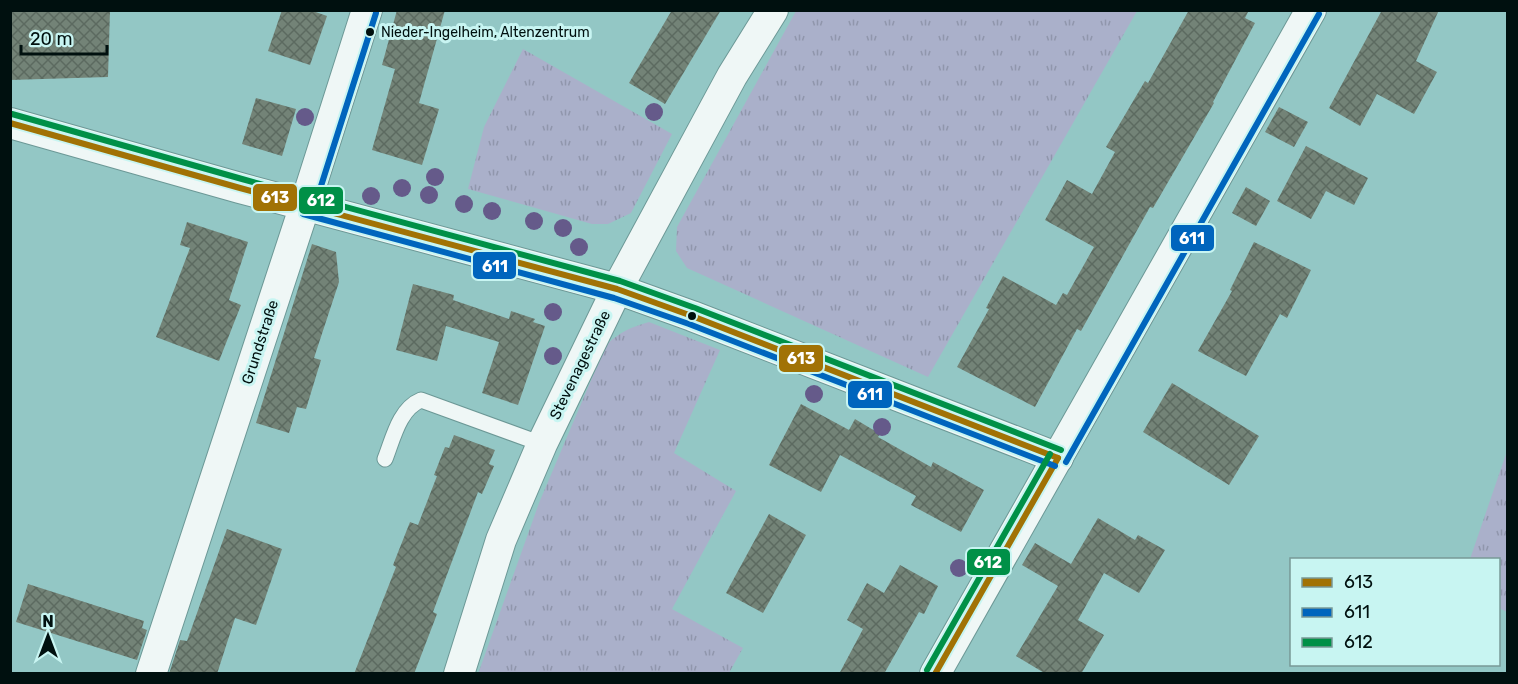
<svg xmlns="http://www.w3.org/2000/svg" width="1518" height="684" font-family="Rubik,sans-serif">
<defs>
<pattern id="grass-tufts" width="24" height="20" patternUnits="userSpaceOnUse" patternTransform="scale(1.5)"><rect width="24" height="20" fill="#aab0ca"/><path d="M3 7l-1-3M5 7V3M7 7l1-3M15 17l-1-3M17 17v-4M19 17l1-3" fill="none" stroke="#9096ac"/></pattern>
<pattern id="building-cross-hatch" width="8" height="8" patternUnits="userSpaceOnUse" patternTransform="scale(1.5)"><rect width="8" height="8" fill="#738377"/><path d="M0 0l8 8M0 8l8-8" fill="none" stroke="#5c6a60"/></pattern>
</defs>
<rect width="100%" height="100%" fill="#93c7c5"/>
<!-- grass -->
<g fill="url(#grass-tufts)">
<polygon points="796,11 1137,11 928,377 687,268 676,251 677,227"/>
<polygon points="523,49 672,134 631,213 608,224 592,224 468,189 484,127"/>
<path d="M649 322 720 350 674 453 736 491 672 609 743 648 729 673 478 674 539 503 606 345C620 332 631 327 649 322Z"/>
<polygon points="1507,451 1507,612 1499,608 1498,560 1470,559"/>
</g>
<!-- building -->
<g fill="url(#building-cross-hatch)">
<polygon points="10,10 110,10 108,77 10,80"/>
<polygon points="282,10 310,10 327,16 310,65 268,51"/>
<polygon points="397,10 445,10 419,103 439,109 422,165 372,150 395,69 382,65"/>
<polygon points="672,10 721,10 665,104 629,83"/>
<polygon points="1189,10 1249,10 1245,18 1255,23 1213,102 1214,103 1153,208 1150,207 1081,331 1077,329 1035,407 957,367 989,309 986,308 1003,276 1056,305 1063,293 1067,295 1094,247 1045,220 1067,180 1092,194 1115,152 1106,147 1145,81 1148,83"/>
<polygon points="1382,10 1439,10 1416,61 1437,72 1414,114 1377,94 1360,126 1329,108"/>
<polygon points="256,98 296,109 282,156 242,144"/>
<polygon points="1279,107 1308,122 1294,147 1265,132"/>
<polygon points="1306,146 1368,178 1354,205 1326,191 1311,219 1277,201"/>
<polygon points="1246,187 1270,201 1256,226 1232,213"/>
<polygon points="187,222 248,242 229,300 241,305 219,361 156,337 190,248 180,245"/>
<polygon points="1254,242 1311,270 1287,318 1280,314 1246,376 1198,351 1232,291 1230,290"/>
<polygon points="312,244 336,252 339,282 314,358 321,360 306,409 297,407 289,433 256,423"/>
<polygon points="413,284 454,295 453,300 509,319 511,311 535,319 533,322 545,326 518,405 482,393 499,342 446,326 437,361 396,350"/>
<polygon points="1172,383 1259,436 1229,485 1143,432"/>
<polygon points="801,404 849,430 855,419 880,434 878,437 931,467 933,462 984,490 961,532 911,505 916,496 840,455 821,492 769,465"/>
<polygon points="454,435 495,450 489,464 494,466 482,494 478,492 433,612 437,614 414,674 354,674 396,567 393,565 410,522 418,525 437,476 434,475 445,447 449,448"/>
<polygon points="769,514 806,535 763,613 726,593"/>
<polygon points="1098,518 1135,540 1138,535 1165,550 1139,593 1104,573 1078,620 1104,635 1081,674 1046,674 1016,656 1058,586 1022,565 1035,543 1071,564"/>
<polygon points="227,529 282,549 256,625 235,618 217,674 169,674 180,640 187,641"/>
<polygon points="900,565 938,586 924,614 919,612 884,674 839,674 863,629 847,620 867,583 884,593"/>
<polygon points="28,584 144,621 142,628 147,630 137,660 16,622"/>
</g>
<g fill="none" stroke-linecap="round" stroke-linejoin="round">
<!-- lane casing -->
<g stroke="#6c9896" stroke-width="17">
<path id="lane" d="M385 459C393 439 399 409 421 400L542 444"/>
</g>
<!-- street casing -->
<g stroke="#6c9896" stroke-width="32">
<g id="street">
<polyline points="10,123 240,188 617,289 692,316 1058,458"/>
<polyline points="151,674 305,205 367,10"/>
<polyline points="459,674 501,540 542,444 617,289 732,76 773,10"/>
<polyline points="935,674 1311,10"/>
</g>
</g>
<!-- lane -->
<use href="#lane" stroke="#eff7f6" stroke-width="15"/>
<!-- street -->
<use href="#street" stroke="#eff7f6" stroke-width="30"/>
<!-- bus-1 casing -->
<g stroke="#c8f5f2" stroke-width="10">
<g id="bus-1">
<polyline points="10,123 240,188 617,289 692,316 1058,458"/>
<polyline points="935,674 1058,458"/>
</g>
</g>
<!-- bus-2 casing -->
<g stroke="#c8f5f2" stroke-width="10">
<g id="bus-2">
<polyline points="314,208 376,13"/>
<polyline points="303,214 614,298 689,324 1055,466"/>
<polyline points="1066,462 1319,14"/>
</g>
</g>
<!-- bus-3 casing -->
<g stroke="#c8f5f2" stroke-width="10">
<g id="bus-3">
<polyline points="12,114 242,179 620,281 695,308 1061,450"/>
<polyline points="927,670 1050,454"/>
</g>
</g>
<!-- bus-1 -->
<use href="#bus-1" stroke="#a17205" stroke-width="6"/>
<!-- bus-2 -->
<use href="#bus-2" stroke="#0065bd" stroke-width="6"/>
<!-- bus-3 -->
<use href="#bus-3" stroke="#009047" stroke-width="6"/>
</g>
<!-- trees -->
<g fill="#655a8a">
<circle cx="654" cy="112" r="9"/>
<circle cx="305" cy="117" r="9"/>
<circle cx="435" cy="177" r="9"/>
<circle cx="402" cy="188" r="9"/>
<circle cx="429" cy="195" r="9"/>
<circle cx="371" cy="196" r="9"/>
<circle cx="464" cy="204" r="9"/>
<circle cx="492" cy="211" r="9"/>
<circle cx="534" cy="221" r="9"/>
<circle cx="563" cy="228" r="9"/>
<circle cx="579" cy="247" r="9"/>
<circle cx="553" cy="312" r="9"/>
<circle cx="553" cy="356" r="9"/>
<circle cx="814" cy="394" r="9"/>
<circle cx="882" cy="427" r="9"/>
<circle cx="959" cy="568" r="9"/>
</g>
<!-- markers -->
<g fill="#00100f" stroke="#c8f5f2" stroke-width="2">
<circle cx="370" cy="32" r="5"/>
<circle cx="692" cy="316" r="5"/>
</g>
<g text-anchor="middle" stroke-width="6" stroke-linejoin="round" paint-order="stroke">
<!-- bus labels -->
<g font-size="14" fill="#00100f" stroke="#c8f5f2" text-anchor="start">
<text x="381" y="37">Nieder-Ingelheim, Altenzentrum</text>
</g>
<!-- street labels -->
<g font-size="15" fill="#00100f" stroke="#c8f5f2">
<text transform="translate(260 342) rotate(-72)" y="5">Grundstraße</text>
<text transform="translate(580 365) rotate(-64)" y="5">Stevenagestraße</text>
</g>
</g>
<g stroke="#c8f5f2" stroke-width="2">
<rect x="252" y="183" width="46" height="29" rx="6" fill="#a17205"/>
<rect x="298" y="186" width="46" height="29" rx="6" fill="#009047"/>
<rect x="1170" y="224" width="45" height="28" rx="6" fill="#0065bd"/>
<rect x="472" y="251" width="45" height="29" rx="6" fill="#0065bd"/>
<rect x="778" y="344" width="46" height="29" rx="6" fill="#a17205"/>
<rect x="847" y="380" width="46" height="29" rx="6" fill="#0065bd"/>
<rect x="966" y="548" width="45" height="28" rx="6" fill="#009047"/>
</g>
<g font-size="16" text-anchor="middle" font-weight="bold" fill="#fff">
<text x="275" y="203">613</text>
<text x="321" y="206">612</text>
<text x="1192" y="244">611</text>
<text x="495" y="272">611</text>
<text x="801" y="364">613</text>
<text x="870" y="400">611</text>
<text x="988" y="568">612</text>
</g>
<!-- border -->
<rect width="1518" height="684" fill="none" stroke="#00100f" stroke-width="24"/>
<!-- legend -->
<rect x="1290" y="558" width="210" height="108" fill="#c8f5f2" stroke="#789997" stroke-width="1.5"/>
<rect x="1302" y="578" width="30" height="9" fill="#a17205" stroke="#789997" stroke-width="1.5"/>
<text x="1344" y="588" font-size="18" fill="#00100f">613</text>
<rect x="1302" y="608" width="30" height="9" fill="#0065bd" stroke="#789997" stroke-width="1.5"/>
<text x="1344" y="618" font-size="18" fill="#00100f">611</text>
<rect x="1302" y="638" width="30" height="9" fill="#009047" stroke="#789997" stroke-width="1.5"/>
<text x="1344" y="648" font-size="18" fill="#00100f">612</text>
<!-- north arrow -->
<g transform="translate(48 636)" stroke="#c8f5f2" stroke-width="4.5" paint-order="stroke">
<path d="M0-4.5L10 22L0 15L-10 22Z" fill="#00100f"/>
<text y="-9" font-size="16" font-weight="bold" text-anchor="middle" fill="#00100f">N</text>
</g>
<!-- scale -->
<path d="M21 45v9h86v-9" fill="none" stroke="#00100f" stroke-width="3"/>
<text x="30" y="45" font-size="18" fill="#00100f" stroke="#c8f5f2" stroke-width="4.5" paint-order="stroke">20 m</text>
</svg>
